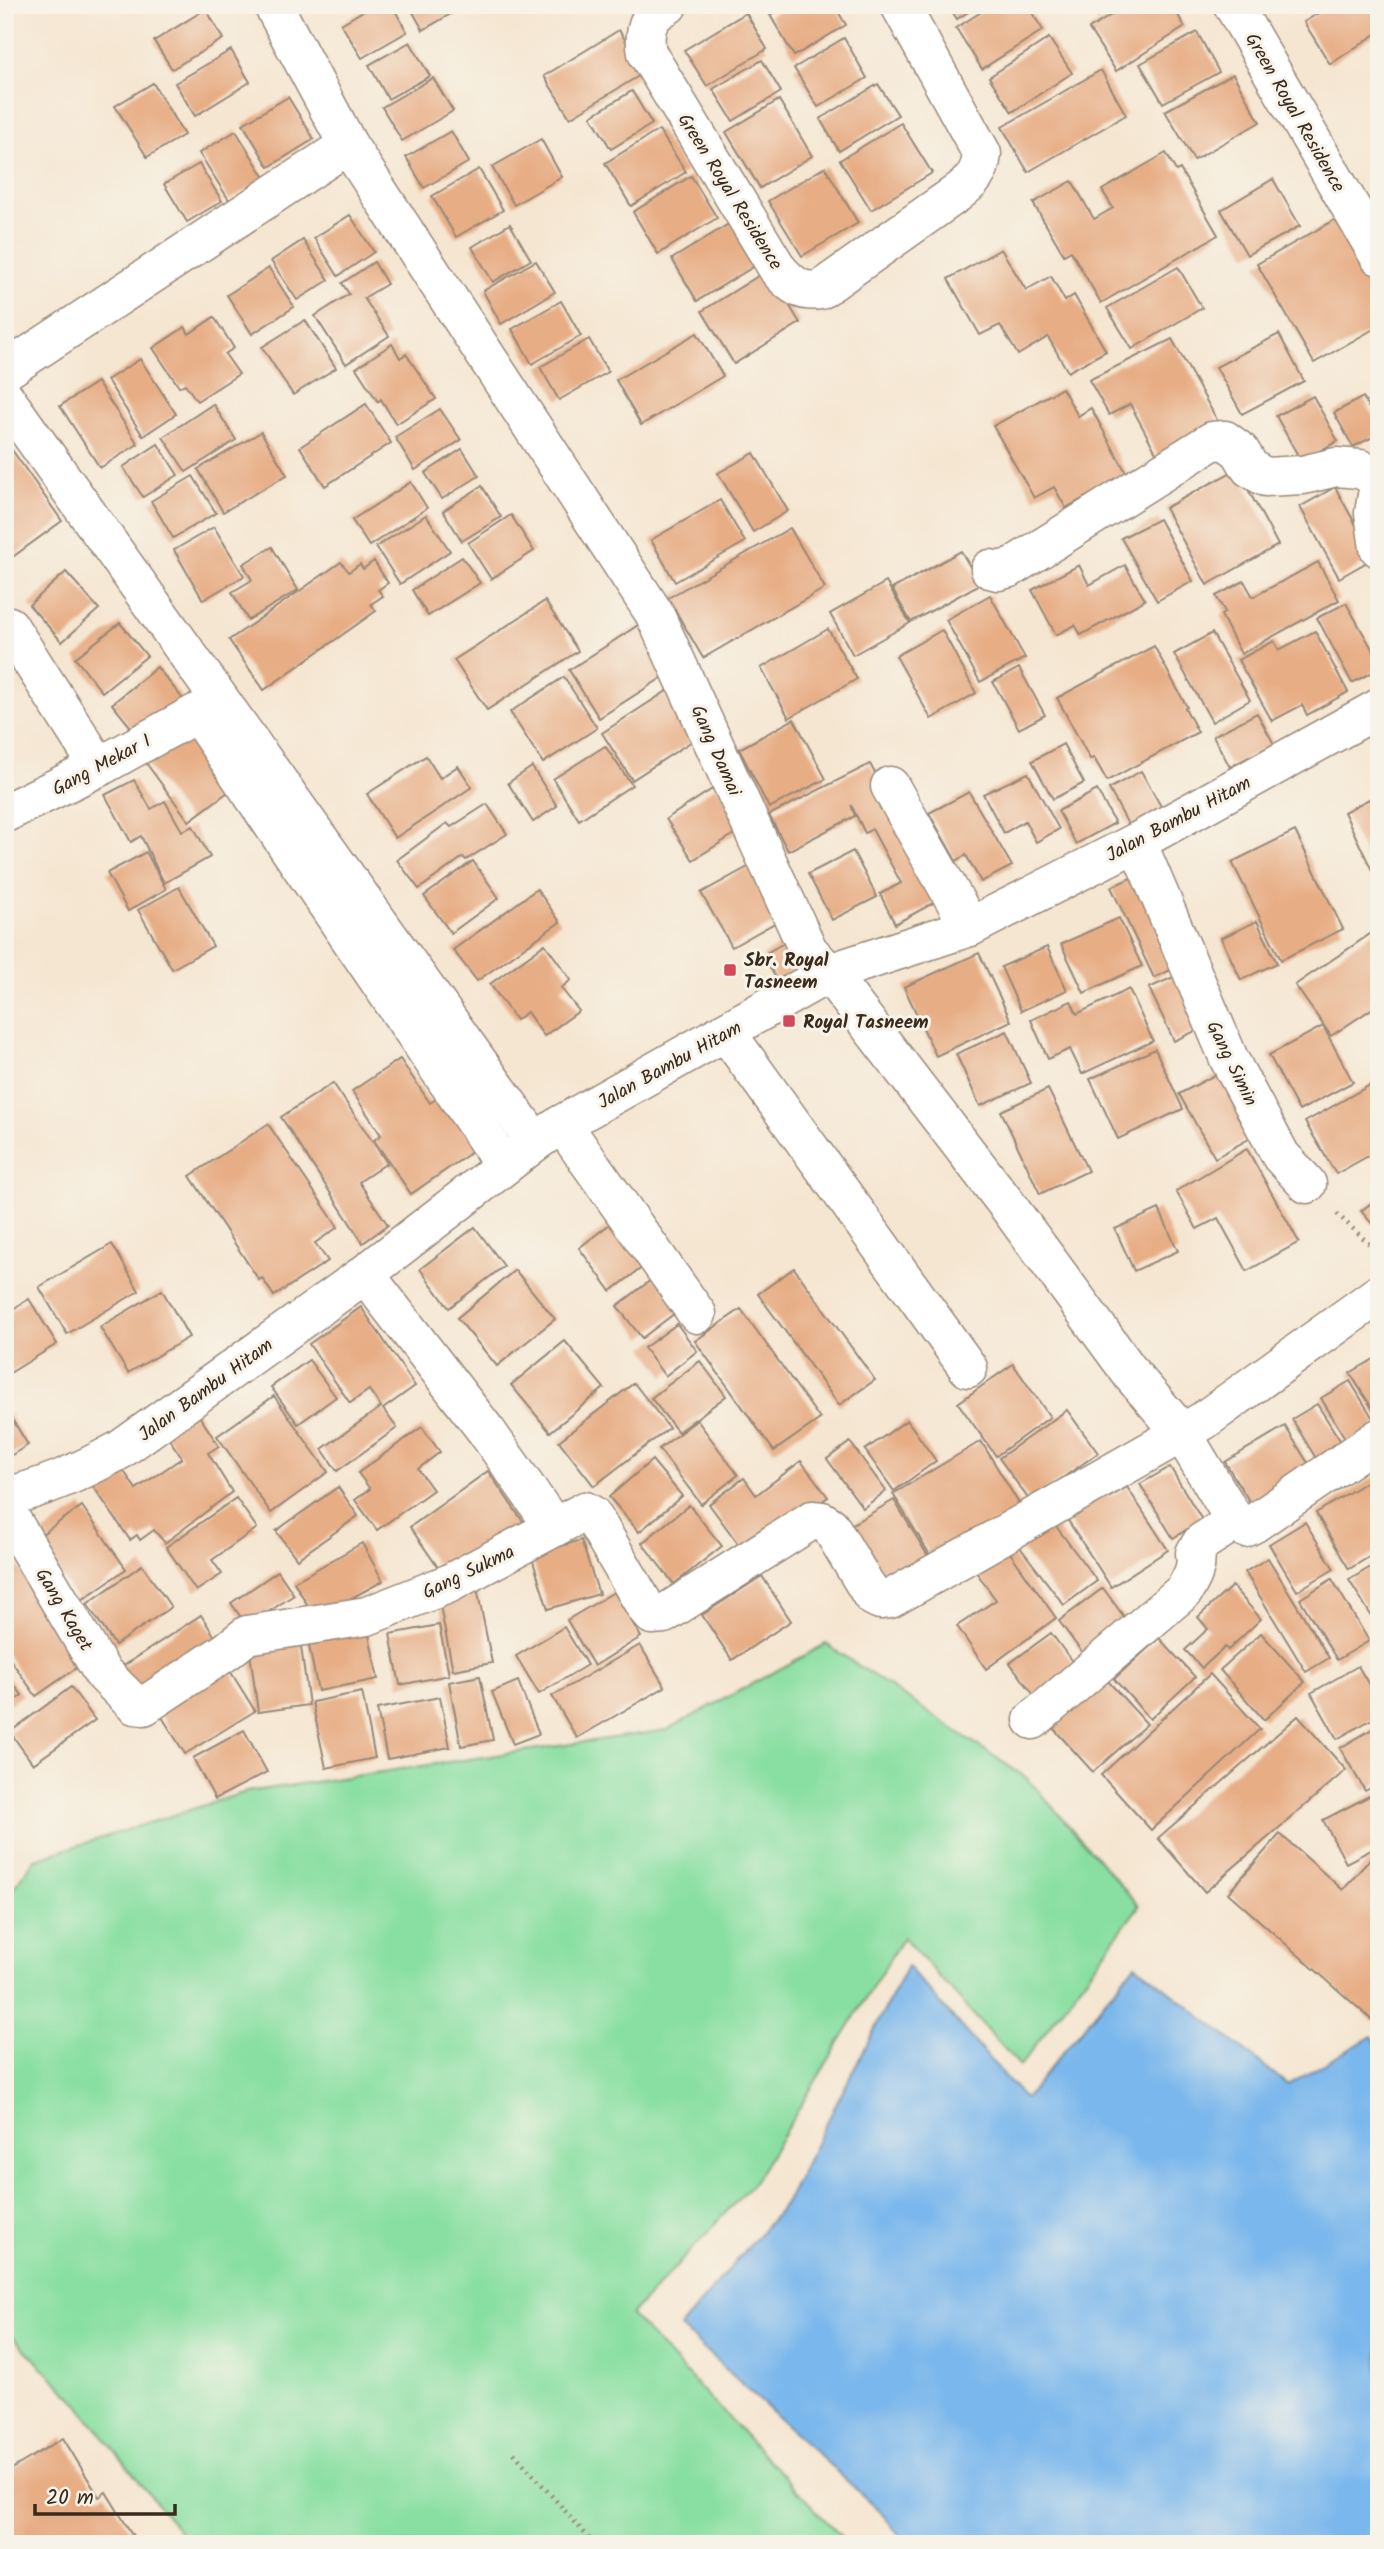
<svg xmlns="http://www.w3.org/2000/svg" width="1384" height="2549" font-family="Kalam,sans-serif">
<rect width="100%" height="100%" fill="#f7f3e8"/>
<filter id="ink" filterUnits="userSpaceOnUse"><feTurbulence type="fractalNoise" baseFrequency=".0143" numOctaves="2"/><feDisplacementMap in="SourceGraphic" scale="14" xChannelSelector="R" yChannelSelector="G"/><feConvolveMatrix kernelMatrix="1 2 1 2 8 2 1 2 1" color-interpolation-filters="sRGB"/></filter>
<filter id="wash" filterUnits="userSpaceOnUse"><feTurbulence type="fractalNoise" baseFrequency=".00686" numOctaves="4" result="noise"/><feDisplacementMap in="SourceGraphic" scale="28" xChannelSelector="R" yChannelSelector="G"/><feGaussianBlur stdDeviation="1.57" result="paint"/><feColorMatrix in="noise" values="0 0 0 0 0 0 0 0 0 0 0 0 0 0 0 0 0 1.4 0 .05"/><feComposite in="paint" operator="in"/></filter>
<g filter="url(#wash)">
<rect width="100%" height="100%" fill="#f5e6d1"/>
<!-- green -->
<polygon fill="#89dfa2" stroke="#628460" stroke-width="2" points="826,1644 1028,1779 1139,1906 1020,2066 903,1937 755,2181 631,2315 848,2544 189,2544 75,2400 5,2329 5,1899 35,1859 246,1792 667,1730"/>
<!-- water -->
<polygon fill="#7ab7ec" stroke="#5a7085" stroke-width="2" points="1135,1964 1288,2085 1372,2036 1379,2047 1378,2544 906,2544 883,2514 680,2327 785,2204 907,1966 1025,2099"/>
<g id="blocks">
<!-- building -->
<g fill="#e7ae86">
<polygon points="373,5 392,5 407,32 362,58 341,24"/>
<polygon points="409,5 466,5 423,30"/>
<polygon points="787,5 834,5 846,25 794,56 770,15"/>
<polygon points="948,5 979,5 957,19"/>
<polygon points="992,5 1027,5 1043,30 982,69 956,28"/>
<polygon points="1089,5 1117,5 1097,17"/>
<polygon points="1127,5 1172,5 1185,27 1116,71 1089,29"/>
<polygon points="1331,5 1379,5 1379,32 1330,64 1304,22"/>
<polygon points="206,9 223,39 172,69 154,41"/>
<polygon points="746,13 767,49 707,86 684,50"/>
<polygon points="619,30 645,72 570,118 544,76"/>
<polygon points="1197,32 1219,72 1163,103 1140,64"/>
<polygon points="844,38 867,78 818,107 794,68"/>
<polygon points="1049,38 1072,73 1012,112 989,77"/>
<polygon points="410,42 430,76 388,99 369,65"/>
<polygon points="231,50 250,82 195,116 175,83"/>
<polygon points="762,60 781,92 733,121 713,89"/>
<polygon points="1101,70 1126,115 1028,172 1002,127"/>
<polygon points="1233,74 1260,122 1194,160 1165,111"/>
<polygon points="433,78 453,111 402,141 382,107"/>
<polygon points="153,83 184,135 147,157 115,106"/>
<polygon points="878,84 898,115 839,151 820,119"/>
<polygon points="632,91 652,124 611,149 591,116"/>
<polygon points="288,97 314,139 269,167 243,124"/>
<polygon points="779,100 812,156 760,188 726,132"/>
<polygon points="901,123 932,173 871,210 840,160"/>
<polygon points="659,130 686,172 631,206 605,163"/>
<polygon points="236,131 265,178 229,200 199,153"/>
<polygon points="451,131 469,162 424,188 406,157"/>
<polygon points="541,139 562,177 514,205 492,167"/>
<polygon points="1166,153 1176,171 1180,169 1218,235 1101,303 1071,251 1064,255 1033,203 1072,181 1094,219 1113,208 1102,190"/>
<polygon points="199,164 222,201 187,222 164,184"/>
<polygon points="825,167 858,223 802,256 768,201"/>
<polygon points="479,169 503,210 456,237 432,196"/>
<polygon points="691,176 717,218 658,254 633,212"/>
<polygon points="1273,179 1300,226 1247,255 1221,210"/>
<polygon points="350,215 374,252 338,276 314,238"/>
<polygon points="1343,215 1379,277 1379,326 1314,363 1257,264"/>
<polygon points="732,222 758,264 697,301 672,259"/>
<polygon points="510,224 531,260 493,282 472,247"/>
<polygon points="303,240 329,280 297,300 271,261"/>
<polygon points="1001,249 1026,290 1051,276 1065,301 1074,295 1106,351 1068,372 1048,337 1018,355 1000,325 980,335 948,279"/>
<polygon points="536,261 555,292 501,324 483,291"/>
<polygon points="374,262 387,284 364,298 389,336 346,364 315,316 349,294 342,283"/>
<polygon points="1178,267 1202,308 1132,349 1107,308"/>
<polygon points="269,268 294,307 252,334 227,295"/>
<polygon points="768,270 800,323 734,364 702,311"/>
<polygon points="561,301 581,336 532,364 512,329"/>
<polygon points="214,317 234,348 225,354 239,374 197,401 185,384 179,387 153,348 185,327 189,334"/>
<polygon points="305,320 336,368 293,395 262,347"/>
<polygon points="697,333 723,376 641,425 616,380"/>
<polygon points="1279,334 1304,381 1242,414 1216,367"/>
<polygon points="589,339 608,372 559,400 540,367"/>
<polygon points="1172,339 1220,425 1159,458 1130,404 1109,415 1089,380"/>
<polygon points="392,344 400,358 406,354 436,399 396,424 381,399 378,402 356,368"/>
<polygon points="140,359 176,414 143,436 107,380"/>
<polygon points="97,382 138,444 100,468 60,406"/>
<polygon points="1062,388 1078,416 1091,408 1127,474 1066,508 1054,487 1034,498 993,426"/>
<polygon points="1313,396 1338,441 1301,461 1276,416"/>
<polygon points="1363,397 1379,426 1379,434 1353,447 1334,413"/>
<polygon points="213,404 236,440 186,472 163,437"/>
<polygon points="366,404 391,443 325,486 300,447"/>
<polygon points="440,409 461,440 415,470 395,437"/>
<polygon points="261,432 287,475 223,512 198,469"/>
<polygon points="5,440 62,521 7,561 5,558"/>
<polygon points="158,444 178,475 143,497 123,467"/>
<polygon points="462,449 479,476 442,499 425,473"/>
<polygon points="754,453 788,511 753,532 718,473"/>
<polygon points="1237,469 1278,545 1207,585 1165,508"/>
<polygon points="193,476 216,513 173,538 151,501"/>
<polygon points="411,482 427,508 369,546 352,520"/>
<polygon points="482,486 501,517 462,541 443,511"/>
<polygon points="1335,487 1374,558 1339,578 1300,507"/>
<polygon points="720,500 745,542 675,582 651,540"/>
<polygon points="426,515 450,551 400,584 376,547"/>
<polygon points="511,515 534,551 491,579 468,543"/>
<polygon points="1159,519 1193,581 1157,601 1121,538"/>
<polygon points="214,527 244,576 203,600 174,550"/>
<polygon points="790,528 825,588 703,658 668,598"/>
<polygon points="272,547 298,590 248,620 232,592 252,580 243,564"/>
<polygon points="961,551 980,584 911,622 892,589"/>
<polygon points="462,557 480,583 428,616 412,590"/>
<polygon points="374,561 388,583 378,590 383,596 371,604 376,611 264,690 229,640 341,562 349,572 360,564 363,569"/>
<polygon points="1318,562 1339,600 1241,654 1221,615 1225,612 1216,596 1244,581 1253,597"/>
<polygon points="1079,565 1089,585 1125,565 1145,600 1081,635 1075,625 1056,635 1032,590"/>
<polygon points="66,572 99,609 62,642 29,605"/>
<polygon points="886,582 910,623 853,655 830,614"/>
<polygon points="990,595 1025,658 980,682 946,620"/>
<polygon points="545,601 578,651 487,710 454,660"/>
<polygon points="1346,603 1379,661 1379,669 1352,683 1317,618"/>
<polygon points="643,622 674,670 599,718 569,670"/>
<polygon points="120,623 147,656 102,692 75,658"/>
<polygon points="828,629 857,679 789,718 761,668"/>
<polygon points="942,630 976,693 931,719 896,656"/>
<polygon points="1315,631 1348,692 1307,715 1302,705 1272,721 1238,660 1274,641 1279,650"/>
<polygon points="1212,633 1250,700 1212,722 1174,654"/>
<polygon points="1154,646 1187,707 1185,708 1198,732 1107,781 1094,758 1090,759 1057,698"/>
<polygon points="157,667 183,699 137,735 112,704"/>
<polygon points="1019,668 1045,715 1019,729 993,682"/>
<polygon points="564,677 597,728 543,763 510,712"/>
<polygon points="673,687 703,734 632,780 602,733"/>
<polygon points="1257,713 1274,744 1230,767 1213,736"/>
<polygon points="794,719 826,779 769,808 739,749"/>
<polygon points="189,731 232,789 189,821 146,763"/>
<polygon points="1063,744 1084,783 1053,799 1032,761"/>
<polygon points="605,746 632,785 579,820 553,779"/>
<polygon points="426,756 440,778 458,766 472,787 395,838 367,794"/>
<polygon points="870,764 893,807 946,896 895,924 880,894 901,883 872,829 865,833 851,805 855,816 788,851 769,815"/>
<polygon points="532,767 557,806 533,822 508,783"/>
<polygon points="1141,771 1163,810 1130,828 1109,789"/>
<polygon points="1028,773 1059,829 1036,842 1025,821 1004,833 983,794"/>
<polygon points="134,780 151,809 165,801 182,831 193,826 210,857 164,883 141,836 131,842 105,795"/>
<polygon points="717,786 744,828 693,860 666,819"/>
<polygon points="1097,790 1115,823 1076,844 1058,811"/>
<polygon points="969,792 1012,866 981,882 966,855 956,861 929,813"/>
<polygon points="1379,794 1379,885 1344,812"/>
<polygon points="487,804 507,834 466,860 463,857 419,889 397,860 447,823 451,827"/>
<polygon points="1295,831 1343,929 1281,960 1232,862"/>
<polygon points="853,851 877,897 832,920 808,874"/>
<polygon points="146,852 166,889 128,911 107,873"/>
<polygon points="473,861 499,898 451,933 424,896"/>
<polygon points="757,862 787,916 732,947 701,893"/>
<polygon points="1142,873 1185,963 1154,978 1111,887"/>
<polygon points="179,887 213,946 172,969 138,910"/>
<polygon points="537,889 560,922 477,981 453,950"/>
<polygon points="1119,918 1142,966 1084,993 1061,944"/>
<polygon points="1257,921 1277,963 1241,980 1221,938"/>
<polygon points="1379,928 1379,1004 1331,1036 1295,985"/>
<polygon points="796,936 814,967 780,986 763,955"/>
<polygon points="545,944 571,980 561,988 579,1011 544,1036 527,1012 516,1020 490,984"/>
<polygon points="1047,947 1067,990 1021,1011 1001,967"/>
<polygon points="979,953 1011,1021 936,1056 904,987"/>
<polygon points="1180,974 1204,1027 1174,1041 1149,988"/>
<polygon points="1129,989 1153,1041 1082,1074 1070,1049 1048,1059 1031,1020 1071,1001 1077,1014"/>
<polygon points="1323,1026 1353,1082 1299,1111 1269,1055"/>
<polygon points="1007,1031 1031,1083 980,1106 956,1054"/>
<polygon points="1155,1049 1183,1109 1118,1139 1090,1079"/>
<polygon points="400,1059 430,1103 450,1090 485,1143 411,1194 374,1140 381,1135 352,1091"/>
<polygon points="1226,1069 1261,1132 1215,1158 1179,1094"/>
<polygon points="1379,1080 1379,1150 1336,1174 1305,1122"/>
<polygon points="333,1083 387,1163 359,1182 388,1225 363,1243 281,1117"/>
<polygon points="1048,1089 1088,1171 1040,1194 1001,1111"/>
<polygon points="268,1124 338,1227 315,1243 328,1261 274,1296 262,1278 259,1280 190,1176"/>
<polygon points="1247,1149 1299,1242 1247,1271 1218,1218 1197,1229 1176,1191"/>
<polygon points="1379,1197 1379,1232 1361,1211"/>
<polygon points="1159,1209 1178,1251 1134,1271 1115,1229"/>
<polygon points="615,1220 648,1263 611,1291 579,1248"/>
<polygon points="475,1227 504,1266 449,1308 420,1269"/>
<polygon points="112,1244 139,1291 67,1334 39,1287"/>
<polygon points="794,1268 875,1380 839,1405 758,1294"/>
<polygon points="515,1270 555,1319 497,1366 457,1318"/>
<polygon points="655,1277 679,1310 642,1338 617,1306"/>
<polygon points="162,1290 189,1337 128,1373 100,1327"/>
<polygon points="29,1299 57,1344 5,1376 5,1314"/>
<polygon points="361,1307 415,1386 383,1409 397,1428 337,1471 322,1449 381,1407 369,1390 350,1403 309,1344"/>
<polygon points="741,1309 820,1419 774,1451 695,1341"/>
<polygon points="677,1324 697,1351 665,1376 644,1348"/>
<polygon points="565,1341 604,1388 550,1432 511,1385"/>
<polygon points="1379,1356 1379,1419 1350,1373"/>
<polygon points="309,1360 336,1397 298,1424 271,1387"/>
<polygon points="700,1361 726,1396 678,1432 651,1398"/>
<polygon points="1013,1364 1050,1417 996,1456 958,1403"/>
<polygon points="1350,1381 1377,1425 1348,1443 1321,1398"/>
<polygon points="634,1383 669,1428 594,1486 559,1441"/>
<polygon points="274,1396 328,1472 271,1513 217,1436"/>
<polygon points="1317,1404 1343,1445 1317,1460 1292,1419"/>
<polygon points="5,1407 28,1445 5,1459"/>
<polygon points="194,1408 219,1446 208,1453 232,1492 165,1543 154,1530 140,1540 137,1535 130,1540 89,1480 117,1461 136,1489 182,1458 163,1430"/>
<polygon points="1067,1410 1098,1453 1030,1501 999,1458"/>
<polygon points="697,1420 738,1475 701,1504 659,1449"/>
<polygon points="907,1420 936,1461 894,1491 865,1450"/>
<polygon points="1285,1426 1316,1476 1256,1512 1225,1462"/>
<polygon points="422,1427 440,1452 418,1469 433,1490 377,1530 355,1500 370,1489 358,1473"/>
<polygon points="981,1441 1021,1507 933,1560 893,1494"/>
<polygon points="850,1442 886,1491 863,1508 827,1459"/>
<polygon points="652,1460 682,1496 639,1532 609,1497"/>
<polygon points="801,1461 828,1497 756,1550 739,1545 709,1504 744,1478 756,1495"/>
<polygon points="1170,1467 1202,1520 1173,1538 1140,1484"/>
<polygon points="488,1471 526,1526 448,1582 410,1527"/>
<polygon points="1379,1474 1379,1551 1349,1569 1316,1513"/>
<polygon points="1101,1482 1110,1497 1127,1487 1168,1550 1111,1587 1060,1508"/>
<polygon points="338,1487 358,1516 297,1559 276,1531"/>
<polygon points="236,1498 257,1528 212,1560 222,1574 196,1591 166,1547"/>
<polygon points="894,1500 928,1556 878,1585 844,1529"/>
<polygon points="689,1505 722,1546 674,1584 642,1543"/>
<polygon points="82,1506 126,1569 79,1602 35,1539"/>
<polygon points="1046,1513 1097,1581 1064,1605 1013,1538"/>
<polygon points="1305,1522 1334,1569 1297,1591 1269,1544"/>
<polygon points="581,1540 599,1594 548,1609 531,1555"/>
<polygon points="1001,1540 1056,1618 986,1669 957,1626 996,1600 969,1562"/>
<polygon points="362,1543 383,1581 315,1618 294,1582"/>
<polygon points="5,1548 85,1662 36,1696 5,1652"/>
<polygon points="1268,1558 1329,1658 1306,1672 1245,1572"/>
<polygon points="1379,1562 1379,1624 1377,1625 1349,1580"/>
<polygon points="142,1565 171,1607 115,1645 87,1604"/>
<polygon points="278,1571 294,1595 247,1626 231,1603"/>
<polygon points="762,1576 791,1621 732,1660 702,1615"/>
<polygon points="1332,1579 1369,1641 1337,1660 1300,1599"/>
<polygon points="476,1583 492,1663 453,1670 437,1591"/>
<polygon points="1232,1586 1261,1619 1228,1650 1225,1647 1202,1668 1185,1650 1208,1629 1198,1617"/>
<polygon points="1103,1588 1130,1625 1086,1658 1059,1621"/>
<polygon points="614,1592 641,1637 594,1666 567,1620"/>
<polygon points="201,1615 224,1651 143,1704 119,1669"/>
<polygon points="366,1620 378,1679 318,1691 306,1631"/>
<polygon points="439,1625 449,1675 400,1685 390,1634"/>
<polygon points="564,1627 587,1665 539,1694 516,1656"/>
<polygon points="299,1632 309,1705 258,1712 248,1638"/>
<polygon points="1051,1633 1077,1668 1037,1699 1010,1663"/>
<polygon points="1261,1633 1305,1682 1264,1720 1220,1670"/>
<polygon points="1159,1638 1195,1677 1150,1719 1114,1679"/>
<polygon points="640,1645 665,1687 577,1738 552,1696"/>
<polygon points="224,1661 255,1711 185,1754 154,1704"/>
<polygon points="1358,1666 1379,1702 1379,1715 1337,1739 1311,1693"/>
<polygon points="5,1673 22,1695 5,1708"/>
<polygon points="1210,1674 1260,1729 1151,1830 1101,1775"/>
<polygon points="480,1676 493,1740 461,1746 449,1682"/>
<polygon points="1107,1680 1147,1724 1093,1772 1053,1728"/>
<polygon points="518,1681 539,1734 513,1744 492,1692"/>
<polygon points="71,1687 95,1720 33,1764 10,1732"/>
<polygon points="362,1692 375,1758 326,1768 312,1702"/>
<polygon points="440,1697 450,1747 387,1759 377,1709"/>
<polygon points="1298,1716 1346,1770 1205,1892 1158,1838"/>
<polygon points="1379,1725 1379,1783 1365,1791 1340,1748"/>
<polygon points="244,1730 267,1772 215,1799 193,1758"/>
<polygon points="1379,1791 1379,1846 1346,1863 1323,1820"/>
<polygon points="1280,1834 1343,1890 1370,1859 1379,1867 1379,2015 1373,2021 1228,1893"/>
<polygon points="63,2438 99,2497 106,2492 138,2544 5,2544 5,2473"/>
</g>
</g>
</g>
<g filter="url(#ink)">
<use href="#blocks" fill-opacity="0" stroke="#988878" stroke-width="2"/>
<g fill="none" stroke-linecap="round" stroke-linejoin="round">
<!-- minor casing -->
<g stroke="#988878" stroke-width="41">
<g id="minor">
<polyline points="273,5 348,145 654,613 808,950 829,973 1008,1206 1132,1375 1182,1433 1235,1521 1245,1528 1253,1524 1379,1438"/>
<path d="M668 5C647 15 643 31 647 53L779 271C792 285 801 293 820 290L956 194C972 182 980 174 982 154L900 5"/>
<polyline points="1233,5 1379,256"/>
<polyline points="5,371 348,145"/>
<polyline points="5,398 535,1142"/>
<polyline points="1379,484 1374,513 1379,548"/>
<polyline points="990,569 998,571 1010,568 1212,441 1225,440 1240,451 1250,468 1265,477 1303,475 1336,467 1360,469 1379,478"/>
<polyline points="5,625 9,626 99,767"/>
<polyline points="890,786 970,927"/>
<polyline points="5,813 99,767 197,713 504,1165"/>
<polyline points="1137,842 1229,1059 1281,1156 1307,1184"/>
<polyline points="726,1032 968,1368"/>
<polyline points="562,1124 697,1314"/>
<polyline points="365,1274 487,1432 554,1527"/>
<path d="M5 1497C47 1487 82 1471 120 1450L365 1274 535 1142 562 1124 829 973 970 927 1137 842 1379 708"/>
<polyline points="5,1509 102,1672 135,1705 144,1706 227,1651 247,1635 367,1616 448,1584 585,1511 592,1515 646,1608 652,1615 664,1614 812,1520 822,1521 830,1526 872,1596 880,1600 890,1599 1203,1421 1379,1294"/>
<path d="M1033 1720 1184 1591C1191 1579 1198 1568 1195 1553L1202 1542 1235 1521"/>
</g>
</g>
<!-- path -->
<g stroke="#988878" stroke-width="4.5" stroke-dasharray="2 5" stroke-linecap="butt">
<polyline points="1337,1214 1377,1251"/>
<polyline points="514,2453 594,2544"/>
</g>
<!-- minor -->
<use href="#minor" stroke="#fff" stroke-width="38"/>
</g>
</g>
<!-- markers -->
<g fill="#d1495b" stroke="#f7f3e8" stroke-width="2.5">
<rect x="723" y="963" width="14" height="14" rx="3.5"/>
<rect x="782" y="1014" width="14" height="14" rx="3.5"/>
</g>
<g text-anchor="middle" stroke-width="6" stroke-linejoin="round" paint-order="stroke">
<!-- street labels -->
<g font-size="19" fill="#3b2a1e" stroke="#f7f3e8">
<text transform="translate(1296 112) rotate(60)" y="7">Green Royal Residence</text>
<text transform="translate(731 191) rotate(58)" y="7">Green Royal Residence</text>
<text transform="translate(717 750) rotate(66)" y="7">Gang Damai</text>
<text transform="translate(101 764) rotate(-28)" y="7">Gang Mekar I</text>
<text transform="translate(1178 818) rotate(-28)" y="7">Jalan Bambu Hitam</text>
<text transform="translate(1233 1063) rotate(64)" y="7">Gang Simin</text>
<text transform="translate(669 1064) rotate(-29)" y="7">Jalan Bambu Hitam</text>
<text transform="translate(205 1389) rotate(-36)" y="7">Jalan Bambu Hitam</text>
<text transform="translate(468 1571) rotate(-26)" y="7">Gang Sukma</text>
<text transform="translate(65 1609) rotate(59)" y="7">Gang Kaget</text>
</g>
<!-- poi labels -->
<g font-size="19" font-weight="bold" fill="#3b2a1e" stroke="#f7f3e8" text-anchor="start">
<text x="744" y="966">Sbr. Royal<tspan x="744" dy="22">Tasneem</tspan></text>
<text x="803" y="1028">Royal Tasneem</text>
</g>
</g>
<!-- margin -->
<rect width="1384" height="2549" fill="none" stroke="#f7f3e8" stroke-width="28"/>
<!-- scale -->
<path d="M35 2504v10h140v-10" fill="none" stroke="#3b2a1e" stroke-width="3.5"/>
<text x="46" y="2504" font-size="21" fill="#3b2a1e" stroke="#f7f3e8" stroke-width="5" paint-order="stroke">20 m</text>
</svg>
